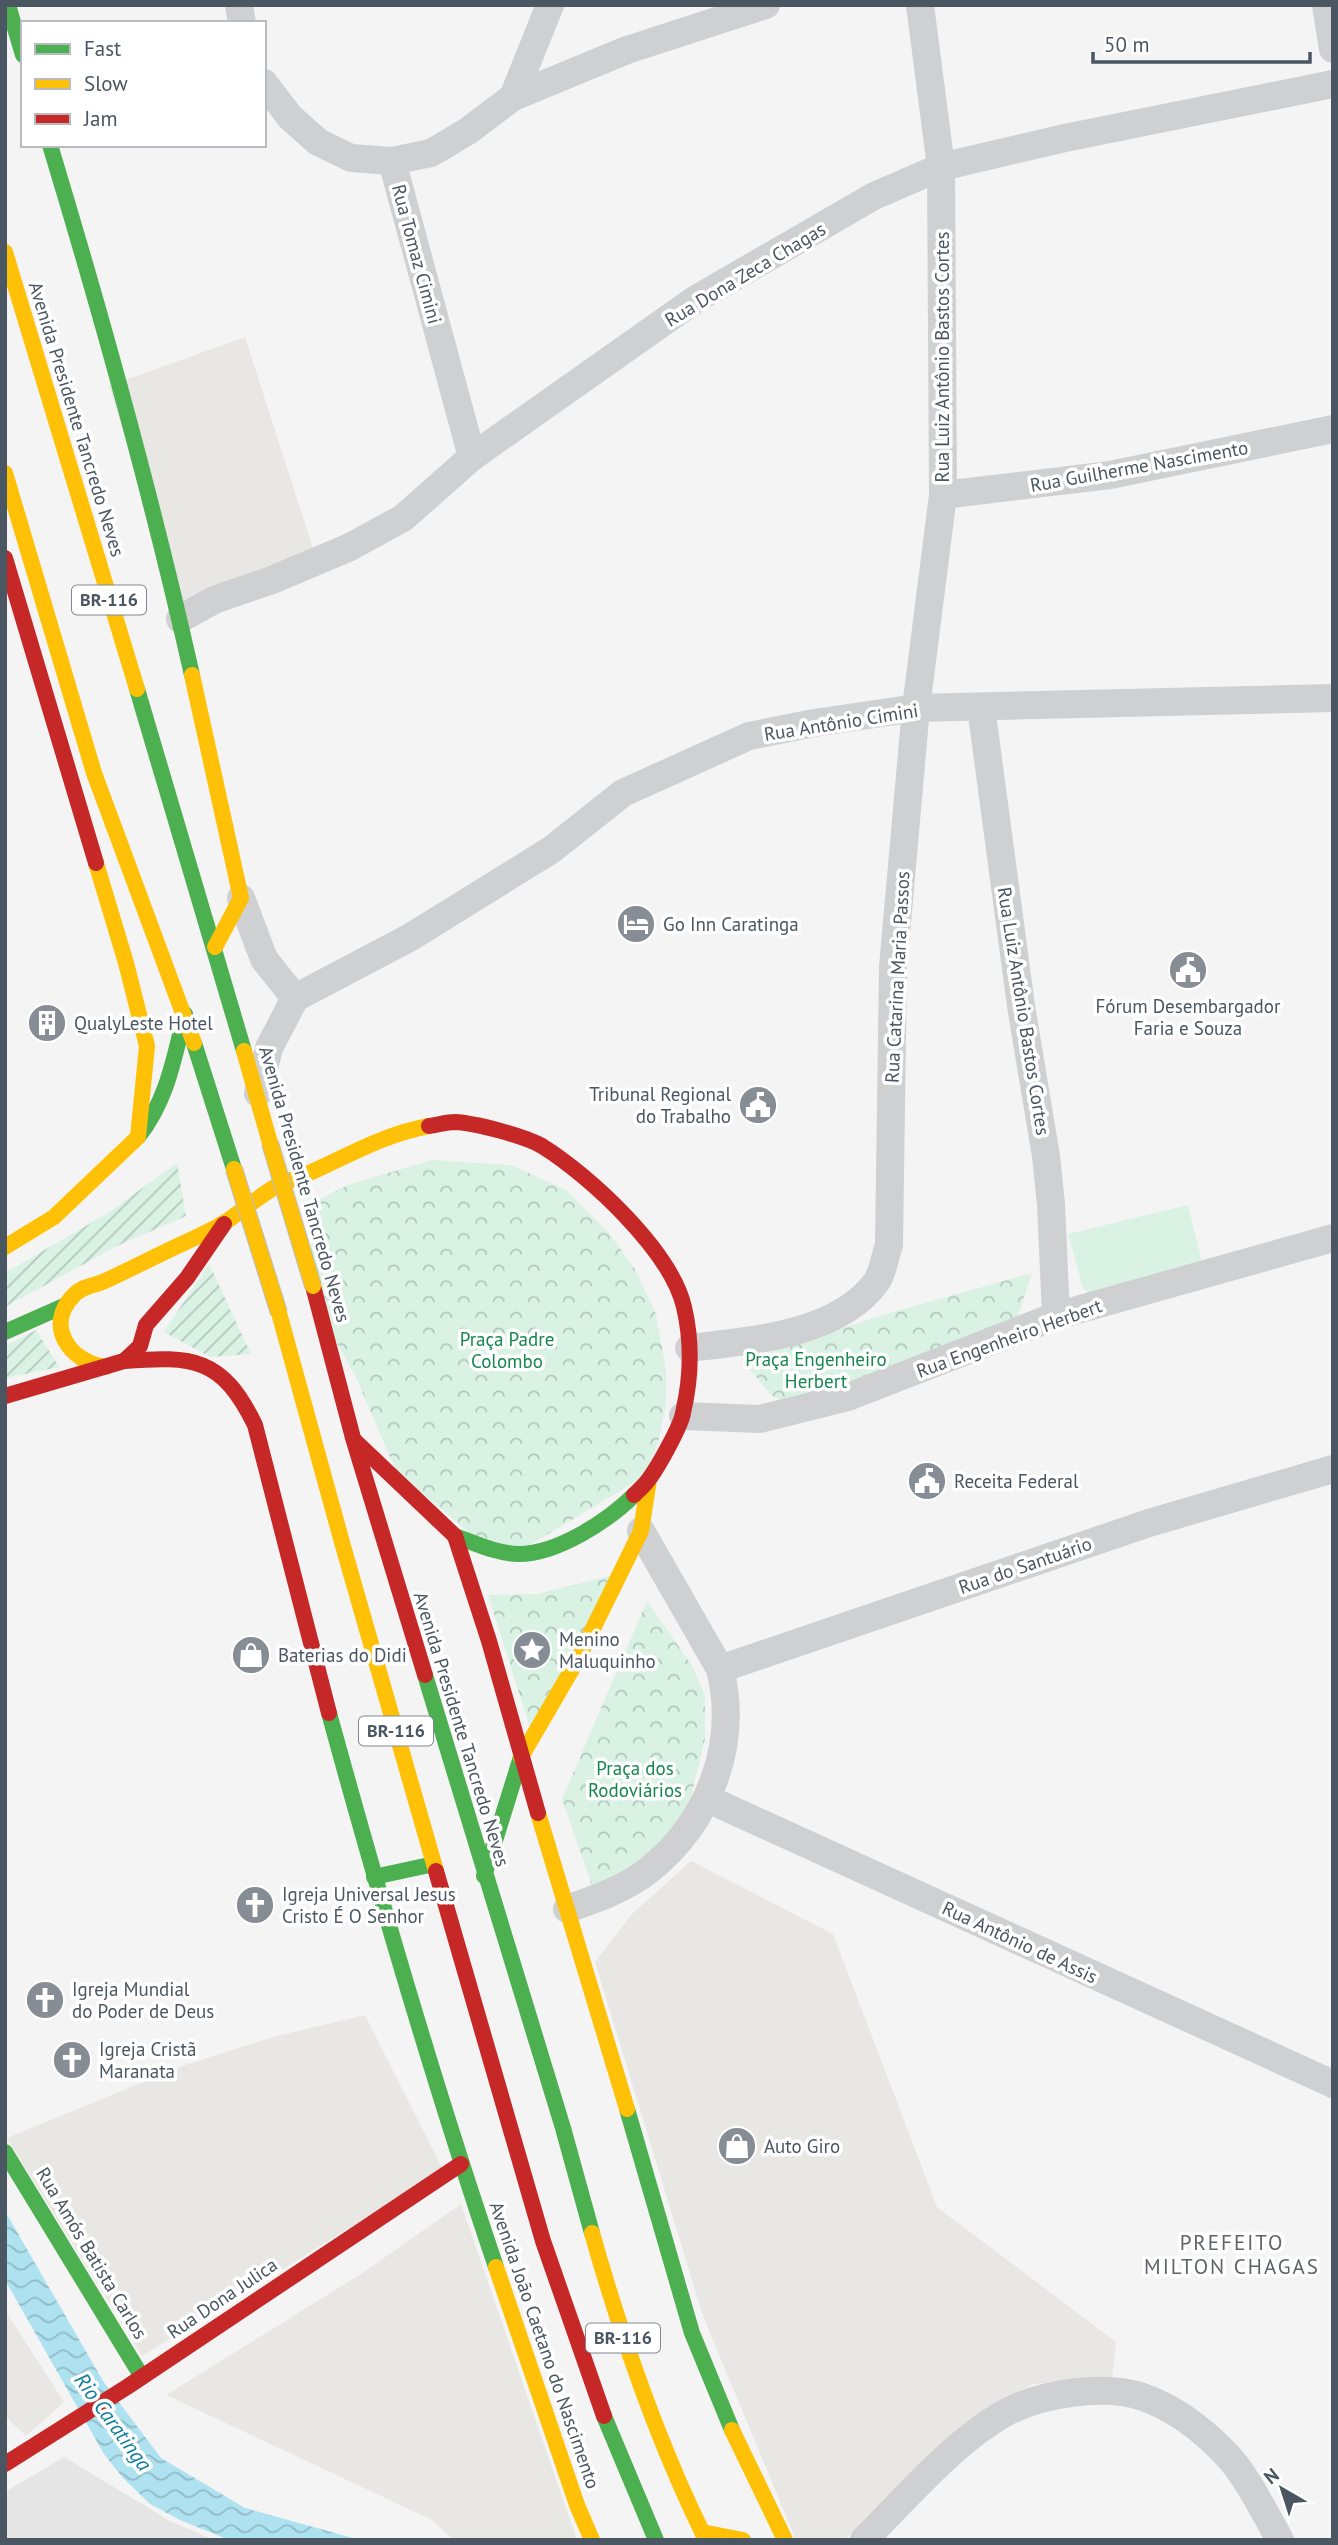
<svg xmlns="http://www.w3.org/2000/svg" width="1338" height="2545" font-family="'PT Sans',sans-serif">
<defs>
<pattern id="forest-crowns" width="20" height="18" patternUnits="userSpaceOnUse" patternTransform="scale(1.75)"><rect width="20" height="18" fill="#d9f2e3"/><path d="M2 6a3 3 0 1 1 6 0M12 15a3 3 0 1 1 6 0" fill="none" stroke="#b2c7bb"/></pattern>
<pattern id="garden-furrows" width="10" height="10" patternUnits="userSpaceOnUse" patternTransform="scale(1.75)"><rect width="10" height="10" fill="#d9f2e3"/><path d="M-1 1l2-2M0 10L10 0M9 11l2-2" fill="none" stroke="#b2c7bb"/></pattern>
<pattern id="water-waves" width="16" height="10" patternUnits="userSpaceOnUse" patternTransform="scale(1.75)"><rect width="16" height="10" fill="#aee2f0"/><path d="M0 5q4-4 8 0t8 0" fill="none" stroke="#90bac6"/></pattern>
</defs>
<rect width="100%" height="100%" fill="#f4f4f4"/>
<!-- commercial -->
<g fill="#e8e7e3">
<polygon points="245,337 320,570 180,614 109,386"/>
<polygon points="691,1861 833,1934 937,2207 1116,2342 1112,2378 1033,2384 983,2410 844,2540 796,2540 703,2316 595,1962 631,1915"/>
<polygon points="365,2015 443,2170 142,2356 7,2138 182,2066 273,2037"/>
<polygon points="461,2204 577,2540 453,2540 432,2520 166,2395 361,2274"/>
<polygon points="5,2310 64,2402 26,2436 5,2416"/>
</g>
<!-- education -->
<polygon fill="#e6e5e6" points="64,2457 170,2521 214,2540 5,2540 5,2492"/>
<!-- grass -->
<polygon fill="#d9f2e3" points="1188,1205 1208,1288 1110,1313 1083,1288 1068,1234"/>
<!-- forest -->
<g fill="url(#forest-crowns)">
<polygon points="432,1160 511,1165 566,1190 609,1233 635,1269 656,1314 666,1370 666,1404 658,1443 645,1476 503,1561 396,1471 355,1375 308,1293 314,1202 348,1185"/>
<polygon points="1032,1273 1012,1335 796,1406 772,1396 743,1361 886,1314"/>
<polygon points="614,1575 533,1737 488,1595 537,1594"/>
<polygon points="647,1601 693,1667 705,1696 705,1739 689,1805 676,1829 633,1870 593,1888 562,1799"/>
</g>
<!-- garden -->
<g fill="url(#garden-furrows)">
<polygon points="177,1163 186,1216 119,1245 5,1307 5,1273 108,1213"/>
<polygon points="209,1264 251,1354 210,1357 164,1332"/>
<polygon points="36,1330 59,1367 5,1378 5,1346"/>
</g>
<!-- water -->
<polygon fill="url(#water-waves)" points="5,2211 103,2381 161,2458 245,2508 360,2540 229,2540 180,2520 150,2504 123,2478 104,2454 5,2280"/>
<g fill="none" stroke-linecap="round" stroke-linejoin="round">
<!-- street -->
<g stroke="#ced0d2" stroke-width="28">
<polyline points="239,5 242,23"/>
<polyline points="1326,5 1333,49"/>
<polyline points="264,83 290,117 318,142 351,158 392,161 431,153 468,131 513,97 627,50 766,5"/>
<polyline points="513,97 550,5"/>
<polyline points="392,161 472,457"/>
<polyline points="943,495 1110,475 1333,429"/>
<polyline points="180,619 214,600 272,580 350,547 403,518 472,457 696,299 874,196 941,167 1065,138 1333,84"/>
<polyline points="981,707 1021,1006 1046,1156 1051,1204 1056,1316"/>
<polyline points="241,898 264,959 295,998"/>
<polyline points="258,1093 269,1048 295,998 409,938 551,850 623,793 749,736 814,723 916,708 1333,698"/>
<path d="M689 1348C749 1341 839 1335 877 1281 883 1272 885 1256 889 1245L893 967 916 708 943 495 941 167 920 5"/>
<polyline points="683,1416 760,1419 848,1397 1056,1316 1333,1238"/>
<polyline points="720,1669 1149,1523 1333,1469"/>
<polyline points="708,1799 1333,2084"/>
<path d="M567 1909C596 1899 625 1889 649 1870 709 1822 739 1744 720 1669L641 1531"/>
<path d="M864 2540C907 2497 954 2441 1007 2412 1043 2393 1104 2384 1143 2397 1174 2408 1203 2430 1226 2454 1245 2473 1266 2515 1280 2540"/>
</g>
<!-- fast -->
<g stroke="#4caf50" stroke-width="16">
<polyline points="8,5 23,55"/>
<path d="M50 145C103 320 152 497 192 675"/>
<polyline points="137,689 244,1051"/>
<polyline points="194,1043 234,1169"/>
<path d="M138 1137C167 1101 174 1058 185 1014"/>
<polyline points="5,1332 66,1305"/>
<path d="M455 1536C475 1543 497 1554 519 1554 557 1554 608 1521 634 1495"/>
<polyline points="425,1675 563,2128 592,2233"/>
<path d="M329 1713C380 1899 434 2084 496 2267"/>
<polyline points="484,1876 521,1757"/>
<polyline points="374,1877 434,1864"/>
<polyline points="627,2109 692,2333 732,2430"/>
<polyline points="5,2152 142,2377"/>
<polyline points="604,2416 656,2540"/>
</g>
<!-- slow -->
<g stroke="#ffc107" stroke-width="16">
<polyline points="5,252 137,689"/>
<polyline points="5,473 94,773 194,1043"/>
<polyline points="192,675 241,898"/>
<polyline points="215,947 241,898"/>
<polyline points="244,1051 270,1143"/>
<polyline points="5,1247 54,1217 138,1137 147,1046 126,963 96,863"/>
<polyline points="279,1313 343,1546 436,1871"/>
<path d="M106 1367C69 1362 44 1325 74 1295 83 1285 96 1286 107 1280 127 1271 146 1261 165 1252 185 1242 208 1233 227 1221 243 1210 258 1197 275 1187 284 1182 295 1179 305 1175 346 1157 384 1134 429 1126"/>
<polyline points="521,1757 578,1659 641,1531 649,1480"/>
<polyline points="538,1813 627,2109"/>
<path d="M592 2233C622 2339 657 2441 706 2540"/>
<polyline points="496,2267 577,2505 592,2540"/>
<polyline points="732,2430 785,2540"/>
<polyline points="702,2532 743,2540"/>
</g>
<!-- jam -->
<g stroke="#c62828" stroke-width="16">
<polyline points="5,558 96,863"/>
<path d="M429 1126C437 1125 447 1122 455 1122 475 1123 525 1136 542 1146 590 1176 671 1251 684 1307 692 1341 691 1379 683 1413 681 1426 658 1467 649 1479 645 1485 639 1490 634 1495"/>
<polyline points="313,1286 353,1438 425,1675"/>
<path d="M124 1361C193 1356 222 1357 255 1425L329 1713"/>
<polyline points="5,1396 124,1361 140,1346 146,1325 187,1278 224,1224"/>
<polyline points="355,1441 455,1536"/>
<polyline points="455,1536 489,1641 538,1813"/>
<polyline points="436,1871 543,2241 604,2416"/>
<polyline points="5,2464 127,2387 461,2164"/>
</g>
<!-- slow-bridge casing -->
<g stroke="#b9bec3" stroke-width="18" stroke-linecap="butt">
<g id="slow-bridge">
<polyline points="270,1143 313,1286"/>
<polyline points="234,1169 279,1313"/>
</g>
</g>
<!-- slow-bridge -->
<use href="#slow-bridge" stroke="#ffc107" stroke-width="16"/>
</g>
<!-- icons -->
<defs>
<g id="hotel-disc" transform="scale(2.0125)"><circle r="9.5" fill="#868d94" stroke="#fff"/><path d="M-6-4.5h1.5V1H6V5H4.5V3h-9V5H-6ZM-4 0a1.8 1.8 0 1 1 3.6 0ZM.5 0V-2.5h3Q6-2.5 6 0Z" fill="#fff"/></g>
<g id="civic-disc" transform="scale(2.0125)"><circle r="9.5" fill="#868d94" stroke="#fff"/><path d="M-.6-6.5H3V-4.5H.6V-3L4-1V1h2V6H-6V1h2V-1L-.6-3ZM-1.2 2.5V6h2.4V2.5Z" fill="#fff"/></g>
<g id="building-disc" transform="scale(2.0125)"><circle r="9.5" fill="#868d94" stroke="#fff"/><path d="M-4-6H4V6H1V3H-1V6H-4ZM-2.5-4.3h1.7v1.8h-1.7ZM.8-4.3h1.7v1.8H.8ZM-2.5-1h1.7V.8h-1.7ZM.8-1h1.7V.8H.8Z" fill="#fff"/></g>
<g id="sight-disc" transform="scale(2.0125)"><circle r="9.5" fill="#868d94" stroke="#fff"/><path d="M0-6L1.8-2.2L6-1.7L2.9 1.2L3.7 5.4L0 3.3L-3.7 5.4L-2.9 1.2L-6-1.7L-1.8-2.2Z" fill="#fff"/></g>
<g id="shop-disc" transform="scale(2.0125)"><circle r="9.5" fill="#868d94" stroke="#fff"/><path d="M-5-2.5h2.3a2.7 3.5 0 0 1 5.4 0H5L5.5 6h-11ZM-1.5-2.5h3a1.5 2.3 0 0 0-3 0Z" fill="#fff"/></g>
<g id="church-disc" transform="scale(2.0125)"><circle r="9.5" fill="#868d94" stroke="#fff"/><path d="M-1.2-6h2.4v3.5h3.3v2.4h-3.3V6h-2.4V-.1h-3.3v-2.4h3.3Z" fill="#fff"/></g>
</defs>
<g fill-rule="evenodd">
<use href="#hotel-disc" x="636" y="924"/>
<use href="#civic-disc" x="1188" y="970"/>
<use href="#building-disc" x="47" y="1023"/>
<use href="#civic-disc" x="758" y="1105"/>
<use href="#civic-disc" x="927" y="1481"/>
<use href="#sight-disc" x="532" y="1650"/>
<use href="#shop-disc" x="251" y="1655"/>
<use href="#church-disc" x="255" y="1905"/>
<use href="#church-disc" x="45" y="2000"/>
<use href="#church-disc" x="72" y="2060"/>
<use href="#shop-disc" x="737" y="2146"/>
</g>
<g text-anchor="middle" stroke-width="7" stroke-linejoin="round" paint-order="stroke">
<!-- shield labels -->
<g fill="#fff" stroke="#808990" stroke-width="2">
<rect x="72" y="585.5" width="74" height="29" rx="5"/>
<rect x="359" y="1716.5" width="74" height="29" rx="5"/>
<rect x="586" y="2323.5" width="74" height="29" rx="5"/>
</g>
<g font-size="18" font-weight="bold" fill="#4a5661">
<text x="109" y="606">BR-116</text>
<text x="396" y="1737">BR-116</text>
<text x="623" y="2344">BR-116</text>
</g>
<!-- street labels -->
<g font-size="19" fill="#4a5661" stroke="#fff">
<text transform="translate(417 254) rotate(75)" y="7">Rua Tomaz Cimini</text>
<text transform="translate(745 274) rotate(-31)" y="7">Rua Dona Zeca Chagas</text>
<text transform="translate(942 357) rotate(-90)" y="7">Rua Luiz Antônio Bastos Cortes</text>
<text transform="translate(77 419) rotate(73)" y="7">Avenida Presidente Tancredo Neves</text>
<text transform="translate(1139 466) rotate(-10)" y="7">Rua Guilherme Nascimento</text>
<text transform="translate(841 722) rotate(-9)" y="7">Rua Antônio Cimini</text>
<text transform="translate(897 977) rotate(-87)" y="7">Rua Catarina Maria Passos</text>
<text transform="translate(1024 1011) rotate(81)" y="7">Rua Luiz Antônio Bastos Cortes</text>
<text transform="translate(305 1184) rotate(74)" y="7">Avenida Presidente Tancredo Neves</text>
<text transform="translate(1009 1338) rotate(-20)" y="7">Rua Engenheiro Herbert</text>
<text transform="translate(1025 1565) rotate(-19)" y="7">Rua do Santuário</text>
<text transform="translate(462 1729) rotate(73)" y="7">Avenida Presidente Tancredo Neves</text>
<text transform="translate(1020 1942) rotate(25)" y="7">Rua Antônio de Assis</text>
<text transform="translate(92 2253) rotate(59)" y="7">Rua Amós Batista Carlos</text>
<text transform="translate(222 2298) rotate(-34)" y="7">Rua Dona Julica</text>
<text transform="translate(545 2345) rotate(71)" y="7">Avenida João Caetano do Nascimento</text>
</g>
<!-- poi labels -->
<g font-size="19" fill="#4a5661" stroke="#fff" text-anchor="start">
<text x="663" y="931">Go Inn Caratinga</text>
<text x="1188" y="1013" text-anchor="middle">Fórum Desembargador<tspan x="1188" dy="22">Faria e Souza</tspan></text>
<text x="74" y="1030">QualyLeste Hotel</text>
<text x="731" y="1101" text-anchor="end">Tribunal Regional<tspan x="731" dy="22">do Trabalho</tspan></text>
<text x="954" y="1488">Receita Federal</text>
<text x="559" y="1646">Menino<tspan x="559" dy="22">Maluquinho</tspan></text>
<text x="278" y="1662">Baterias do Didi</text>
<text x="282" y="1901">Igreja Universal Jesus<tspan x="282" dy="22">Cristo É O Senhor</tspan></text>
<text x="72" y="1996">Igreja Mundial<tspan x="72" dy="22">do Poder de Deus</tspan></text>
<text x="99" y="2056">Igreja Cristã<tspan x="99" dy="22">Maranata</tspan></text>
<text x="764" y="2153">Auto Giro</text>
</g>
<!-- park labels -->
<g font-size="19" fill="#17864f" stroke="#fff">
<text x="507" y="1346">Praça Padre<tspan x="507" dy="22">Colombo</tspan></text>
<text x="816" y="1366">Praça Engenheiro<tspan x="816" dy="22">Herbert</tspan></text>
<text x="635" y="1775">Praça dos<tspan x="635" dy="22">Rodoviários</tspan></text>
</g>
<!-- neighbourhood labels -->
<g font-size="21" letter-spacing="2" fill="#5f6368" stroke="#fff">
<text x="1232" y="2250">PREFEITO<tspan x="1232" dy="24">MILTON CHAGAS</tspan></text>
</g>
<!-- water labels -->
<g font-size="21" font-style="italic" fill="#0c7c9b" stroke="#fff">
<text transform="translate(113 2422) rotate(54)" y="7">Rio Caratinga</text>
</g>
</g>
<!-- border -->
<rect width="1338" height="2545" fill="none" stroke="#4a5661" stroke-width="14"/>
<!-- legend -->
<rect x="21" y="21" width="245" height="126" fill="#ffffff" stroke="#b7bbc0" stroke-width="2"/>
<rect x="35" y="44" width="35" height="10" fill="#4caf50" stroke="#b7bbc0" stroke-width="2"/>
<text x="84" y="56" font-size="21" fill="#4a5661">Fast</text>
<rect x="35" y="79" width="35" height="10" fill="#ffc107" stroke="#b7bbc0" stroke-width="2"/>
<text x="84" y="91" font-size="21" fill="#4a5661">Slow</text>
<rect x="35" y="114" width="35" height="10" fill="#c62828" stroke="#b7bbc0" stroke-width="2"/>
<text x="84" y="126" font-size="21" fill="#4a5661">Jam</text>
<!-- north arrow -->
<g transform="translate(1282 2489) rotate(321)" stroke="#ffffff" stroke-width="5" paint-order="stroke">
<path d="M0-5L12 26L0 18L-12 26Z" fill="#4a5661"/>
<text y="-10" font-size="19" font-weight="bold" text-anchor="middle" fill="#4a5661">N</text>
</g>
<!-- scale -->
<path d="M1093 52v10h217v-10" fill="none" stroke="#4a5661" stroke-width="3.5"/>
<text x="1104" y="52" font-size="21" fill="#4a5661" stroke="#ffffff" stroke-width="5" paint-order="stroke">50 m</text>
</svg>
